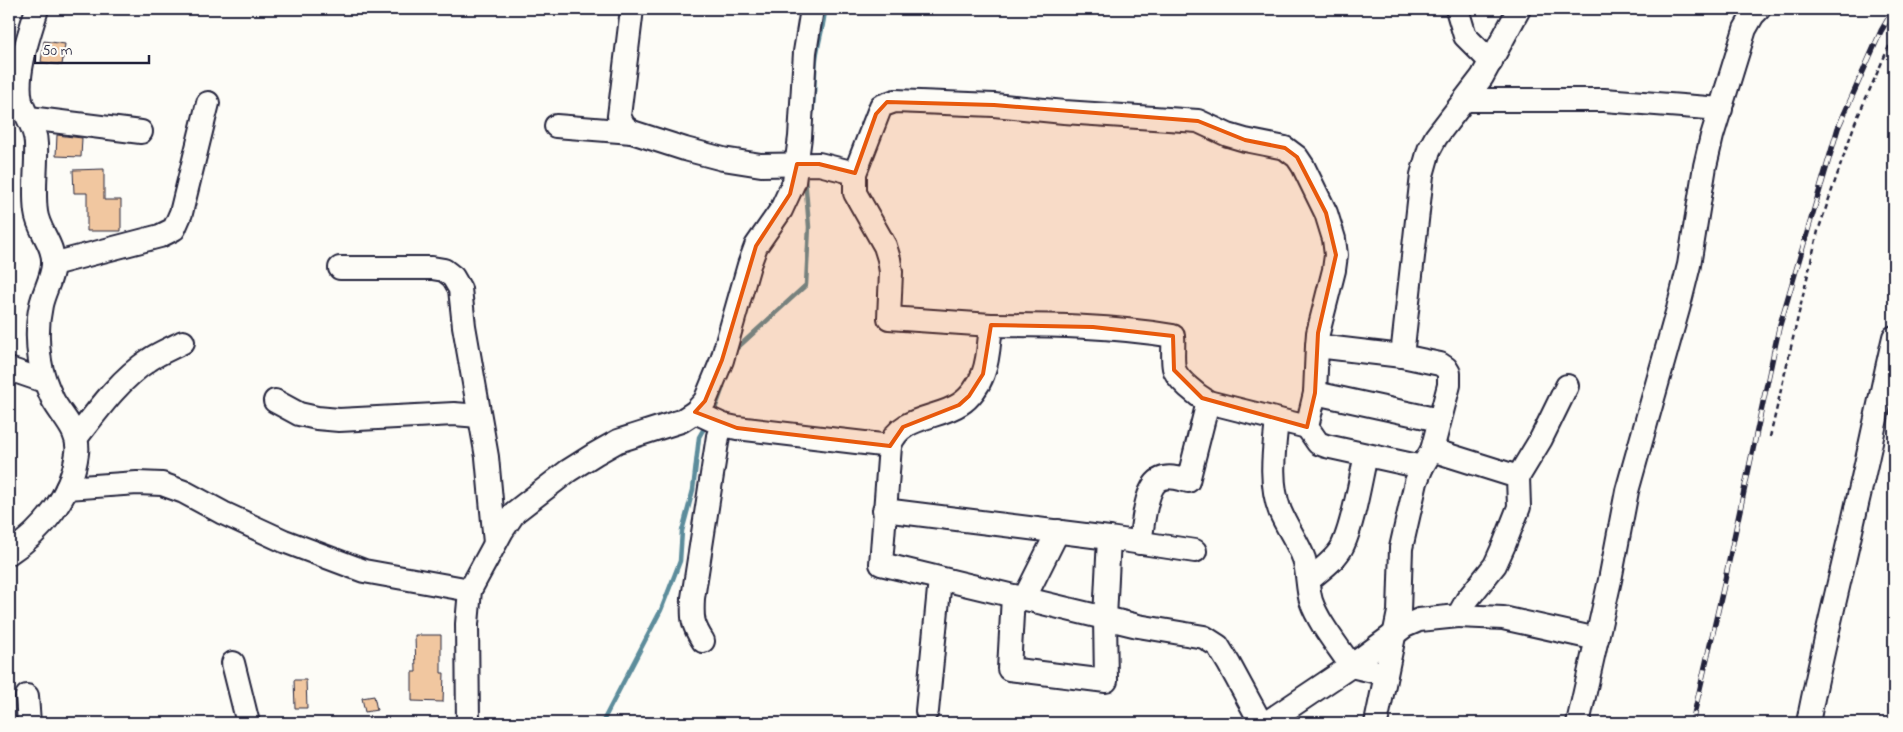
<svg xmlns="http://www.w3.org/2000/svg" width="1903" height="732" font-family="'Indie Flower',sans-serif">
<rect width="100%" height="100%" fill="#fdfcf7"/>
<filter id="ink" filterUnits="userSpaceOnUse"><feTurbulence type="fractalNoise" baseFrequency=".02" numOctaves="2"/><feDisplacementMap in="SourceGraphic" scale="10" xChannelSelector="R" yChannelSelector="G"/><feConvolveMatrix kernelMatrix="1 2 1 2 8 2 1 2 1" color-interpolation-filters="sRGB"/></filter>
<g filter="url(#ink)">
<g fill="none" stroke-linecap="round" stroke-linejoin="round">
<!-- stream -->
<g stroke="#5c8c9b" stroke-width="4.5">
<path d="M812 114C815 95 814 77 816 59 818 42 824 26 825 9"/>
<polyline points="734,353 735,350 806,285 809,227 805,177"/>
<polyline points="715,409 723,387"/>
<polyline points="602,723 661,610 680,561 682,531 693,490 699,437 703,430"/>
</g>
</g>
<!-- building -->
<g fill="#f1c7a0" stroke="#22223b">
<polygon points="44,41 65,44 62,65 41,62"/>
<polygon points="57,135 82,138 81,157 56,156"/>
<polygon points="104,169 104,200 121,200 121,231 87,231 87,193 74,193 73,170"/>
<polygon points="415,635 441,635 441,673 444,673 443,702 412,701 412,672 416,672"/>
<polygon points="294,680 306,680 307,708 295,708"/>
<polygon points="374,696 377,710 365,712 362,698"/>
</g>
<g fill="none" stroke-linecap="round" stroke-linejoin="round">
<!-- minor casing -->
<g stroke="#22223b" stroke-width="26">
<g id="minor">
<polyline points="632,9 619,116 624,126 632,132 685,149 723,159 761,165 819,164 855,173 881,106 895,101 994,105 1064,112 1198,121 1228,135 1245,140 1285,148 1297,157 1303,166 1326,213 1334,239 1336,255 1334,270 1318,333 1317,346"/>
<polyline points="1457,9 1465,36 1491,62"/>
<polyline points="1465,100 1604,100 1721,109"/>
<polyline points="29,118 141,132"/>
<polyline points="556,126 632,132"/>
<polyline points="855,173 855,193 885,246 889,259 891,272 889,318 991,325"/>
<polyline points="53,264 160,236 174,229 181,213 208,103"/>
<polyline points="340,268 432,268 444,270 453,277 460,289 464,326 487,457 495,543"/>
<polyline points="1402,356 1317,346 1315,393 1307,427 1318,443 1326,446 1422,467 1432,450"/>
<polyline points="9,369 44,381"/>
<polyline points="1315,393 1439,420"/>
<polyline points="275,401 299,414 317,418 339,420 454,414 479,416"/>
<path d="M695 412 723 425 737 428 890 446C899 416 938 419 960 404 970 398 979 385 983 374 989 359 989 340 991 325 1052 325 1113 326 1173 336 1174 346 1172 358 1174 368 1176 379 1198 396 1208 402L1307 427"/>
<path d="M1277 420C1274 450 1269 482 1280 511 1287 528 1298 542 1304 559 1308 573 1307 587 1311 601 1319 624 1338 646 1351 666L1386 674"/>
<path d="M77 437C98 410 119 380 149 360 159 353 172 348 183 342"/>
<polyline points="890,446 881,564 1138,626 1204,637 1218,646 1229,664 1261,723"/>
<polyline points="1518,477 1541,439 1567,386"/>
<polyline points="67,488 137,483 162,484 184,492 223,513 284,541 364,571 470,590"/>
<polyline points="884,510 1109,538 1195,551"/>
<path d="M1140 543C1143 527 1145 486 1161 479 1169 475 1180 479 1188 481L1208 402"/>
<path d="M9 553C43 531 72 495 77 453 80 432 63 418 53 400 47 387 42 375 40 361 37 342 37 323 41 305 44 291 52 279 53 265 55 245 38 231 36 212 33 189 37 166 36 144 36 128 25 116 21 101 15 74 29 35 37 9"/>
<path d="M1308 581C1320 570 1337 559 1343 545 1354 521 1360 481 1366 455"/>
<polyline points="1013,596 1009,669 1106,681 1105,618 1109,538"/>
<polyline points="1024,599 1058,531"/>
<polyline points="1458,616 1503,618 1597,639"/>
<path d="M703 641C692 624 692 618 693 598L718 436 723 425"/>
<polyline points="233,663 248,723"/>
<polyline points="27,696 29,723"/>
<polyline points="927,711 940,579"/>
<polyline points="468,723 467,624 470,590 502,531 515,512 568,471 595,454 618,441 681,421 695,412 705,401 722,360 749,265 756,246 781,210 794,182 800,137 805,52 812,9"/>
<polyline points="1266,723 1351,666 1405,626 1419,620 1458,616 1467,600 1495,565 1504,545 1519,507 1518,477 1432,450 1449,385 1449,373 1446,368 1440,364 1402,356 1422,175 1429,150 1436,137 1482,77 1519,9"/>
<polyline points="1376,723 1399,612 1401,548 1416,482 1422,467"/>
<polyline points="1578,723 1610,580 1627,491 1678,309 1689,265 1705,166 1712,136 1745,29 1753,15 1759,9"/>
<path d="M1808 723C1822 650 1841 577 1857 504 1870 449 1881 393 1894 337"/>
</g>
</g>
<!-- path -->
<polyline stroke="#22223b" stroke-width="2.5" stroke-dasharray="5 4" stroke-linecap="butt" points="1770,437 1818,231 1855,123 1894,35"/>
<!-- minor -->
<use href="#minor" stroke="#fdfcf7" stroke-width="22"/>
<!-- rail casing -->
<g stroke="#22223b" stroke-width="5.5">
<polyline id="rail" points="1692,723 1723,589 1779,328 1838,128 1881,31 1894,9"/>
</g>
<!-- rail -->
<use href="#rail" stroke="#fdfcf7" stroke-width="4" stroke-dasharray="11" stroke-linecap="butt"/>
</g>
</g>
<!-- marked area -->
<path fill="#e8590c" fill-opacity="0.2" stroke="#e8590c" stroke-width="4" stroke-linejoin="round" d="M887 102 994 105 1198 121 1245 140 1285 148 1297 157 1326 213 1336 255 1318 333 1315 393 1307 427 1202 398 1174 370 1173 336 1093 327 991 325 983 374 969 396 959 405 903 427 890 446 737 428 695 412 705 401 722 360 756 246 790 194 797 164H819L855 173 876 114Z"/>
<!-- margin -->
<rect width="1903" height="732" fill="none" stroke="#fdfcf7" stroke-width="30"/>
<rect x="15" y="15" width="1873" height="702" fill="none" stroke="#22223b" stroke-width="2" filter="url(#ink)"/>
<!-- scale -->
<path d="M35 55v8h114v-8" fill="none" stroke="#22223b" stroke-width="2.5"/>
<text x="42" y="55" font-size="15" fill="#22223b" stroke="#fdfcf7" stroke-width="4" paint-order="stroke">50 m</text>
</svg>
